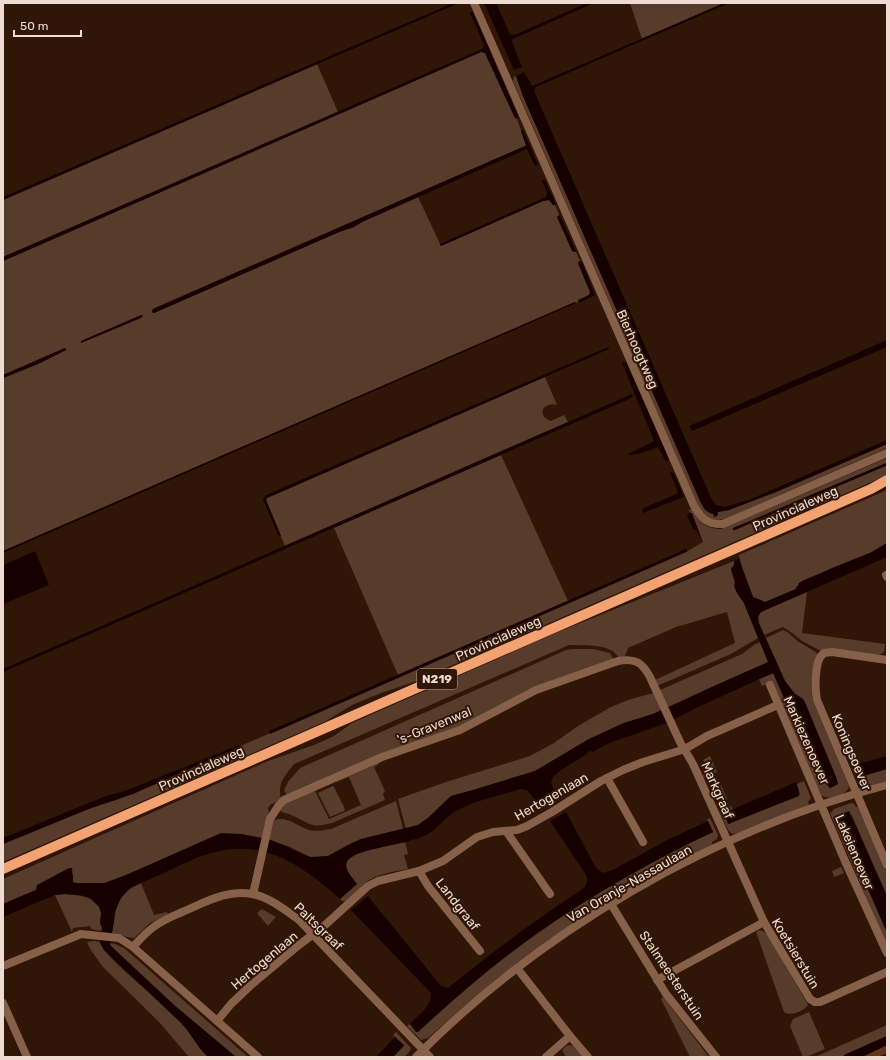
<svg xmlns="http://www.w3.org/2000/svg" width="890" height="1060" font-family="Rubik,sans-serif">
<rect width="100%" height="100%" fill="#301606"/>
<!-- green -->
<g fill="#583c2b">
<polygon points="630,3 724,3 642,39"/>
<polygon points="481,52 485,53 515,118 517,119 526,145 525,146 153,309 152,312 154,313 339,232 354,227 362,222 418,197 441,246 543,201 549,200 553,205 555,205 559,215 557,217 573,251 576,252 580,261 578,263 590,292 589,295 576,303 575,302 3,551 3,378 38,364 66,350 65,348 3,375 3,261"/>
<polygon points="317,64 338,112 3,257 3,200"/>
<path d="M514 76H516L523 96 701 503 705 510 713 514 714 517 718 512 729 510 776 492 887 444V448L725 519C711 522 706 516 698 506L513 81Z"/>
<path d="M545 377 557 405C543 401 536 416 551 421L564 415 568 422 285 546 266 500 267 498Z"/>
<polygon points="501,455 568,601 398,675 334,528"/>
<path d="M887 458V475L876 480 414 682 381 693 352 705 326 721 3 862V844L91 808 119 799 686 552 703 542 691 513 688 510 692 509C698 522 707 529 721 529Z"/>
<polygon points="887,490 887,543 872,552 829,569 796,587 796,589 768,601 765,602 753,597 743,571 739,555"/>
<path d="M734 561V565L731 569 735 583 737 593 744 603 758 638 731 654 657 686 655 680 735 643 727 612 676 627 628 648 625 656 619 658C611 643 585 646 569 645L294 764C285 776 277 783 281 799L270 805 268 808 269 815 263 838 241 834 104 883H76L73 882V874L3 904V879L268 761 314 745 334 736 352 723 558 632Z"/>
<path d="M807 592 802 633 885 644 884 652 880 655 821 651 802 641 791 632 783 627 764 635C762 627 754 619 761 612Z"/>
<path d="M783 630C790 633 793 638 799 642 805 646 812 649 818 654 812 668 810 687 813 701L849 786C848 795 830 800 822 796L820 792 773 682 762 686 759 679 774 673 823 781 830 788 838 784 836 777 805 702 803 699 795 694 785 681 766 638Z"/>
<polygon points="760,642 769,662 714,686 668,708 660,690 742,654 754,645"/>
<polygon points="573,649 593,649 610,653 614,660 469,723 287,796 284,790 288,782 300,768 566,650"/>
<polygon points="653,693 661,710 653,714 624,723 589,739 535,771 473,790 451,796 429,817 418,825 406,829 398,799 446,782 530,756 554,743 578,726 611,707 628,700"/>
<polygon points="710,756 717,772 704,778 703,775 709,772 703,760"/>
<path d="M379 762V764L374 767 385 791 383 794 385 800 332 823C309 829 310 823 291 815 287 813 283 813 279 810L285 802 333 781V783L315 791 329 819 361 805 349 777 336 782 335 780Z"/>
<polygon points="858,764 860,771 863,776 887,769 887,781 870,786 869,784 861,783 853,767"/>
<polygon points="804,781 811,798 808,802 809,805 739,833 732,834 728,830 719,811 731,806 733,810 724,814 729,824 798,796 800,794 797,784"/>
<polygon points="721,785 727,799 722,801 716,788"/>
<polygon points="333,786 334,787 345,809 344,811 330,817 318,793"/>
<path d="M396 801 403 829 361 839 350 844 328 856 319 857H310L288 846 269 840 274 820C288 816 296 826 309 830 317 832 324 830 331 829Z"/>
<polygon points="851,803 854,804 856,807 858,807 887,873 887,896 850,811 887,933 887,946 830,813 832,812 834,809"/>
<path d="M710 818 718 835 717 839 712 842 713 845 660 872 604 904 602 901 599 902 601 906C574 923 547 940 522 959 489 984 458 1011 428 1038L421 1040 407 1026 410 1024 417 1032C455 998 494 964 537 934 592 894 651 861 713 832L707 819Z"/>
<path d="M405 842 408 854 404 855 408 869C394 872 377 873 365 883 361 887 356 893 352 898H349L344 902 340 899 357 884C353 879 346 872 346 865 346 851 394 845 405 842Z"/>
<polygon points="841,867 844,873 834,877 832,871"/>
<path d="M141 883 154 915 167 912 168 914 150 923 134 938C126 938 120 933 111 933 118 908 114 895 141 883Z"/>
<path d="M65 894C77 895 99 896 101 913 102 916 100 919 100 922 101 926 102 927 102 931L91 929 90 926 73 928 72 932 55 895Z"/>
<polygon points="262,909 276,917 268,926 257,913"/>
<path d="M759 930 763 931 768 935 808 1005C804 1011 790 1017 784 1012L756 932Z"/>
<path d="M94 941 100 942C103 951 111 957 117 964 138 984 162 1002 182 1023 192 1034 196 1046 208 1057H189L160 1023 102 966 89 947 87 942Z"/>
<polygon points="110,943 115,944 124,948 248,1057 236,1057 174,1005 111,947"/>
<polygon points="663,997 709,1057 690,1057 661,999"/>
<polygon points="809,1012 825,1049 806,1057 803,1057 790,1026 793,1019"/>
<polygon points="887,1025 887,1036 844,1055 844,1057 815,1057"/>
<polygon points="396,1032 411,1048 410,1051 405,1056 406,1057 393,1057 404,1046 393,1035"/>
<polygon points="570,1045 573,1046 584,1057 566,1057 562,1050 566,1046"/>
</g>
<!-- forest -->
<polygon fill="#64371a" points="887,1045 887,1053 878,1057 862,1057"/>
<!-- water -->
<g fill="#170000">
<polygon points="453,3 459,3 3,200 3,197"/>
<polygon points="484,3 496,3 510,34 514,35 587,3 594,3 513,39 512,42 522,67 514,70"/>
<path d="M724 3H729L536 87 534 91 711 498 716 505 725 507 751 499 887 440V444L776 492 729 510 718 512V515L715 517 713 514C707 513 704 508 701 503L523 96 516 76 524 72 532 86Z"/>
<polygon points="473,12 518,116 517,119 515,118 485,53 481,52 3,261 3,257 480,50 483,48 484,45 470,13"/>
<polygon points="523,130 538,165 535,166 527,149 362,222 354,227 339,232 154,313 152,312 153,309 525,146 526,145 521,131"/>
<polygon points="542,180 545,180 556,204 555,205 553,205 549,200 543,201 441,246 440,244 546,197 547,193"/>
<polygon points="560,215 576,251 576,252 572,251 557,217"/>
<polygon points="579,261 582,262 595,295 579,303 578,300 589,295 590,292 578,263"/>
<polygon points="575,302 576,303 3,553 3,551"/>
<polygon points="141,315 143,316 141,318 81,343 81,341"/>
<polygon points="887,340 887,347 692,431 689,426"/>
<polygon points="608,347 609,349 267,498 266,500 281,536 278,535 263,499 266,495"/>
<polygon points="65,348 66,350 38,364 3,378 3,375"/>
<polygon points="626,362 669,459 666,462 658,447 639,454 629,455 628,454 654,441 622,363"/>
<polygon points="632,394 633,397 627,400 3,672 3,669"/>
<polygon points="670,472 674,473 684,497 643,513 642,509 678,493"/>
<polygon points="689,513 692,513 703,543 697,531 693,529 687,515"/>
<path d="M887 543V557L761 612 758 617 759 624 785 681 795 694 803 699 805 703 836 777 838 784 830 788 817 773 773 673 696 708 667 723 612 742 592 752 591 750 587 753V754L561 770 553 777 551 783 558 798 541 808 527 790 520 789C499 796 476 800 456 811 449 815 442 822 436 828 430 834 420 838 412 840 399 845 355 850 348 860 342 868 353 878 357 884L340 899C303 866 264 838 212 853 202 855 192 860 183 864 166 872 148 880 130 888L121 898 115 911 114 922 110 945 174 1005 236 1057H208C196 1046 192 1034 181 1023L104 950 100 943 102 927 100 923 101 913 99 907 90 898 80 895 65 894 55 895 3 917V904L36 890 37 885 69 868H72L73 882 76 883H105L126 875 221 833 241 834 271 840 310 857 328 856 350 844 361 839 418 825 429 817 451 796 473 790 535 771 589 739 624 723 653 714 714 686 768 662 744 603 737 593 734 586 735 582 731 569 734 565V561L739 559 753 597 765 602 796 589 799 583 804 580 872 552Z"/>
<polygon points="686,549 687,551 686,552 270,734 269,731"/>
<polygon points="35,551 49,585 3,604 3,565"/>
<polygon points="239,745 240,747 133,794 91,808 3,844 3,838 106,796 125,791"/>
<polygon points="887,756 887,769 863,776 858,764"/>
<polygon points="796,782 798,788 799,796 728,824 724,813"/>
<polygon points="849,811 887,896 887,933 838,820 838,816"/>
<path d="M566 812 596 868 603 873 613 870 667 840 708 821 713 832C651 861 593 895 537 933 495 963 456 997 418 1032H416L410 1024C419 1014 431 1008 431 993L351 910 368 896 441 986 448 988C492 953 536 919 584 888 587 884 588 880 586 875L550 821Z"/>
<polygon points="887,1036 887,1045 862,1057 844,1057 844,1055"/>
<polygon points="395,1037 404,1045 393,1057 376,1057"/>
</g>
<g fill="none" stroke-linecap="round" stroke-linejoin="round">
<!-- stream -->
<polyline stroke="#170000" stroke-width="2.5" points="734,529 887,464"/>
<!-- minor -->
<g stroke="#876049" stroke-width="8">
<path d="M474 3 694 506C701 518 708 525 723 524L887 453"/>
<polyline points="886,575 887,577"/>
<path d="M887 660 832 652C829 653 825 652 823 654 814 661 815 691 817 700L887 865"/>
<polyline points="770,685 845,861 887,953"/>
<polyline points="607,778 643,842"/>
<polyline points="506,831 550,894"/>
<polyline points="419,871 428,886 480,951"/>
<path d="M253 894 270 819 279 805 284 800 382 757 460 730 536 690 618 661C635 658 642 662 650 677L680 742 693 764 764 922 810 999 815 1002H820L887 972"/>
<polyline points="611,904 666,994 716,1057"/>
<path d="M133 947C140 939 146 932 155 926 163 920 173 916 182 912 204 903 227 889 252 894 269 897 285 910 299 920L430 1057"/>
<polyline points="3,966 81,934 119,938 133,947 258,1057"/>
<polyline points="517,968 570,1036 588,1057"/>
<polyline points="657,980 764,922"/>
<polyline points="3,1003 27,1057"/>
<polyline points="217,1021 231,1004 250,986 299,945 324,926 368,886 378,881 419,871 443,861 477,837 493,832 517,830 527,826 552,812 601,781 623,770 643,762 685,749 707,736 778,705"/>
<polyline points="546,1057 570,1036"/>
</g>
<!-- tertiary -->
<path stroke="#876049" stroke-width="8" d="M416 1057C541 930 714 830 887 785"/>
<!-- primary -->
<polyline stroke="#f3a271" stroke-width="10" points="3,869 871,489 887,480"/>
</g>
<g text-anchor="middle" stroke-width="4" stroke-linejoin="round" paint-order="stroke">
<!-- shield labels -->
<rect fill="#301606" stroke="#b5a195" stroke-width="1" x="417" y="669" width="40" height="20" rx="3"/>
<g font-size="12" font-weight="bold" fill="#eedcd2">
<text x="437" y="683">N219</text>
</g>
<!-- street labels -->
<g font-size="13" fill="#eedcd2" stroke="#301606">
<text transform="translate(638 349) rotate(66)" y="5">Bierhoogtweg</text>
<text transform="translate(795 508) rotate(-24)" y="5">Provincialeweg</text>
<text transform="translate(498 638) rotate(-24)" y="5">Provincialeweg</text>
<text transform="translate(434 725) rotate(-22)" y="5">'s-Gravenwal</text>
<text transform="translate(807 740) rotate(66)" y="5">Markiezenoever</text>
<text transform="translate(852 752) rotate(67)" y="5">Koningsoever</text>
<text transform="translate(201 768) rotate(-24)" y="5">Provincialeweg</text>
<text transform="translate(718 790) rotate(66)" y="5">Markgraaf</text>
<text transform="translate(551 796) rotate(-30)" y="5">Hertogenlaan</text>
<text transform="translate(855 852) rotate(67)" y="5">Lakeienoever</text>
<text transform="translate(629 883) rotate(-30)" y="5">Van Oranje-Nassaulaan</text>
<text transform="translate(458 904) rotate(52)" y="5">Landgraaf</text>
<text transform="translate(319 926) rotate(44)" y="5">Paltsgraaf</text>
<text transform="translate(796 953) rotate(59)" y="5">Koetsierstuin</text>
<text transform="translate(264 960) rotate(-40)" y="5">Hertogenlaan</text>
<text transform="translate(672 975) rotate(56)" y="5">Stalmeesterstuin</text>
</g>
</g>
<!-- border -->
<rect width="890" height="1060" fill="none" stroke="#eedcd2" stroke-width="8"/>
<!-- scale -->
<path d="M14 30v6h67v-6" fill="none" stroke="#eedcd2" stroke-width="2"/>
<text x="20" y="30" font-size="12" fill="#eedcd2" stroke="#301606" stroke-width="3" paint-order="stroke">50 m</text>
</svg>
